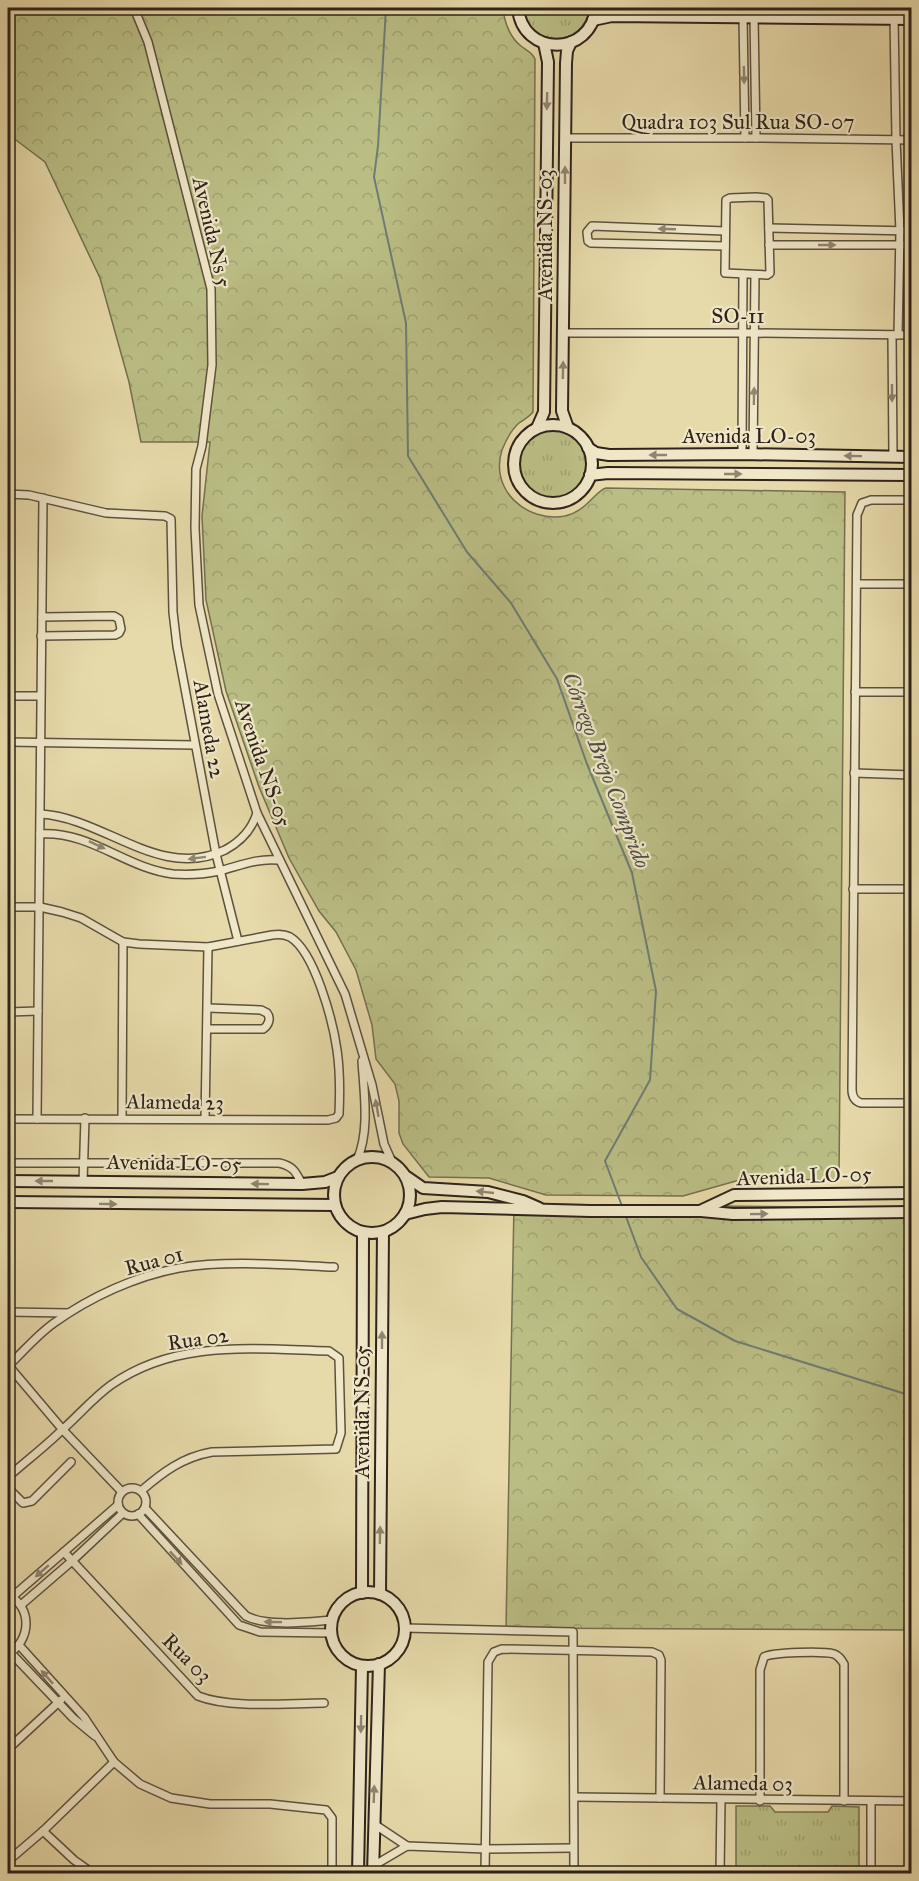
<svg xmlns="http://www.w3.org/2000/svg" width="919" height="1881" font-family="'IM FELL Great Primer',serif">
<defs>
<pattern id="grass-tufts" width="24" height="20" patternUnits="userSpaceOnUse" patternTransform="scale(1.5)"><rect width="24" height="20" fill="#babe85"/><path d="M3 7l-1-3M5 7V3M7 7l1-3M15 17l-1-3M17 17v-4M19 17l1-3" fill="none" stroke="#a0a372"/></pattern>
<pattern id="forest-crowns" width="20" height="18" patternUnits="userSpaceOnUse" patternTransform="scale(1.5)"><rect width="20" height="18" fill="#babe85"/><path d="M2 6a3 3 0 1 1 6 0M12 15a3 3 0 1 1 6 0" fill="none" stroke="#a0a372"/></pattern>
</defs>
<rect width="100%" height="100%" fill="#e7daaa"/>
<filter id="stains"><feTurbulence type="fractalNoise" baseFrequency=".00333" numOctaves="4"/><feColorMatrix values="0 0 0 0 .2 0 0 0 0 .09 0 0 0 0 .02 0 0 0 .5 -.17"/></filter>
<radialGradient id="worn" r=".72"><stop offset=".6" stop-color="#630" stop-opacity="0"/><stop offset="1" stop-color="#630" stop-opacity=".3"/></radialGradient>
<!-- grass -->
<g fill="url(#grass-tufts)" stroke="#747050" stroke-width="1.5">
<path d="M523 8H590C583 49 529 49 523 8Z"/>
<circle cx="552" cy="464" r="34"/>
<polygon points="736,1806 770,1806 775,1812 828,1812 832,1806 859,1807 859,1873 736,1873"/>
</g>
<!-- forest -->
<g fill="url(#forest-crowns)" stroke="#747050" stroke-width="1.5">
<path d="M8 8H503C504 21 510 38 521 46 527 51 532 52 535 59L533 412C529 417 525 419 519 423 511 430 506 440 502 450 489 490 527 523 565 516 587 511 595 491 606 488L845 492 839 1180 743 1179 683 1196 546 1195 489 1178 429 1177 403 1144 399 1133V1101L395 1084 376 1059 372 1025 356 970 336 932 319 911 289 858 259 787 226 691 206 600 202 516 210 442H141L129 382 100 278 45 162 8 134Z"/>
<polygon points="514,1204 911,1208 911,1630 506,1628"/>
</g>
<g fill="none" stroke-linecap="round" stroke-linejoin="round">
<!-- stream -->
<g stroke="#6e7d74" stroke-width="2">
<polyline points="386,8 378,146 374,177 406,323 408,456 467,552 511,603 557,679 587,764 632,873 656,991 650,1080 605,1161 622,1206"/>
<polyline points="625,1214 641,1257 677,1309 735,1341 912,1396"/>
</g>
<!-- street casing -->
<g stroke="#5d513e" stroke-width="10">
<g id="street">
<polyline points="134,8 148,42 211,289 212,365 202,446 196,469 195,528 199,605 218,694 257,813 345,994 372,1085 384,1144 392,1162"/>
<polyline points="743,17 745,138"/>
<polyline points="754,17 756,138"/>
<polyline points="894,18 896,140 900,231 898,335"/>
<polyline points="565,138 756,138 912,140"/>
<polygon points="756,197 766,198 768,200 770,273 767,275 725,273 726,200 730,198"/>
<polyline points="769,228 912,231"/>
<polyline points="769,245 912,245"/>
<polyline points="725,246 591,243 588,241 587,232 592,226 725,231"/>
<polyline points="564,333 754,333 912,335"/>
<polyline points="892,335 893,457"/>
<polyline points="742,454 743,274"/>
<polyline points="753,454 755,275"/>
<polyline points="911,457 907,231 912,169"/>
<polyline points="8,494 29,495 106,513 165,516 171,519 173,612 177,646 216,854 238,941"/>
<path d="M912 500H871L862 503 857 515 852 1089C852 1096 854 1101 861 1103H912"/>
<polyline points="857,584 912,584"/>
<polyline points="41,636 115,635 119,633 121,629 119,619 114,616 42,617"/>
<polyline points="855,692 912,692"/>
<polyline points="8,696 40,696"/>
<polyline points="8,742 194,745"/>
<polyline points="854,773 912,775"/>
<path d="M41 814C105 818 160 881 225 850 240 842 252 829 257 813"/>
<path d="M40 834C91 831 125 868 173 874 188 875 205 874 219 871 239 866 257 858 278 860"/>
<polyline points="853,889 912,889"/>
<path d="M8 907H40L62 912 81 918 123 942 139 944 208 947 272 935C278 934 284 934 290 937 315 952 333 1022 337 1050 340 1071 340 1093 339 1114L336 1118 328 1120 8 1119"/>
<polyline points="8,1012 38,1011"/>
<path d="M207 1029H263C269 1025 271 1018 267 1013L261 1010 208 1008"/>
<polyline points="122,1118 123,942"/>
<polyline points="37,1119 43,498"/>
<polyline points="205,1119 208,947"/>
<path d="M357 1160C370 1131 364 1093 362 1061"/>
<path d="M8 1163H279C293 1166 296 1172 302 1184"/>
<polyline points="83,1182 85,1118"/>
<polyline points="8,1312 68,1313"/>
<polyline points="8,1365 63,1430 122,1492"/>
<path d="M8 1366C23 1352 37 1335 54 1323 90 1297 136 1276 179 1268 226 1260 287 1265 334 1267"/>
<path d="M8 1477C26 1461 46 1446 63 1429 79 1415 93 1398 111 1385 176 1339 253 1349 329 1351L339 1358 341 1433 336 1449 212 1452C183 1457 163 1472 141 1491"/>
<circle cx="132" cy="1502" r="14"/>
<polyline points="8,1488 23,1503 32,1501 71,1462"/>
<path d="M145 1508 246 1616C268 1627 307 1622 332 1620"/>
<polyline points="138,1514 239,1625 260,1632 332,1633"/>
<path d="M64 1552 198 1696C231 1709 288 1703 324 1703"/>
<path d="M8 1595C33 1607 31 1641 8 1654"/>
<polyline points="12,1597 118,1505"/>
<polyline points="21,1605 72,1561 123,1513"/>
<polyline points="405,1628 573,1632 574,1874"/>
<polyline points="19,1645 84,1717 114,1762 140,1784 171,1798 210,1804 270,1804 326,1810 332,1818 332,1874"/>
<polyline points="11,1653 73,1718 95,1736"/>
<polyline points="8,1749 61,1700"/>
<polyline points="574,1797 912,1801"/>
<path d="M760 1801V1670L764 1657C772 1652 824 1651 834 1654 839 1656 841 1659 844 1664V1801"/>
<polyline points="374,1824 407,1846"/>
<polyline points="43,1831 74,1860 94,1874"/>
<polyline points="8,1861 43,1831 114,1762"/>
<polyline points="373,1866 407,1846 486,1849 573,1848"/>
<polyline points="485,1874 488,1662 494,1652 502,1649 652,1652 659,1655 661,1660 660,1798"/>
<polyline points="720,1874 721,1800"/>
<polyline points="871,1874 871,1801"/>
</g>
</g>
<!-- secondary casing -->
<g stroke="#2f231a" stroke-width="14">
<g id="secondary">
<path d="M518 8C522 57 591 57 596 8"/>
<polyline points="593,20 612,16 912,19"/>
<circle cx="553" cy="464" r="39"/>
<polyline points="537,428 544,412 548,62 544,43"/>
<polyline points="568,428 562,411 566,63 567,51 571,42"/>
<polyline points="588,448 596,453 609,455 742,454 912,457"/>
<polyline points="590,475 608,473 912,475"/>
<circle cx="372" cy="1195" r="38"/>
<polyline points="407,1177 423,1188 488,1192 523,1201 539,1208"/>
<polyline points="8,1181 302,1184 325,1182 338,1177"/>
<polyline points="8,1202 335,1205"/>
<polyline points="702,1210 734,1195 912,1193"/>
<polyline points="405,1214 425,1209 442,1207 590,1211 701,1211 733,1214 912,1212"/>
<circle cx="368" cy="1629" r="37"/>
<polyline points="362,1593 363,1232"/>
<polyline points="380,1594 383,1232"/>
<polyline points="358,1874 362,1666"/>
<polyline points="373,1874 379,1664"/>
</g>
</g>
<!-- street -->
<use href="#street" stroke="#efe7c8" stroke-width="7"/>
<!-- secondary -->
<use href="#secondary" stroke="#efe7c8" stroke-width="10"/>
</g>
<!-- one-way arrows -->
<defs><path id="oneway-solid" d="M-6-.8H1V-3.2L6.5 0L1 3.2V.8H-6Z" transform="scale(1.5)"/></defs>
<g fill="#8f8571">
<use href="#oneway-solid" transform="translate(744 75) rotate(89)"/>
<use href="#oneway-solid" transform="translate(547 101) rotate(91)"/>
<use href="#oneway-solid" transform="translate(565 175) rotate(-90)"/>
<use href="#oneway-solid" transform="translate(667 229) rotate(-178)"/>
<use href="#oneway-solid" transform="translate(827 245)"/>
<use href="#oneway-solid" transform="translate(563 370) rotate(-89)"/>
<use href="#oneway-solid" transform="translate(892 393) rotate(90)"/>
<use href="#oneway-solid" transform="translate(754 396) rotate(-89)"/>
<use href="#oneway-solid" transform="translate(658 455) rotate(180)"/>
<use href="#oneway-solid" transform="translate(853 456) rotate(-179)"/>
<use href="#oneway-solid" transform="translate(733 474)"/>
<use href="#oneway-solid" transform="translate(97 845) rotate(25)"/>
<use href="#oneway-solid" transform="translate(197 858) rotate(173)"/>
<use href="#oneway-solid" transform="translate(377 1108) rotate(-100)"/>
<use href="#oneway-solid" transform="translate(44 1181) rotate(-180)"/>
<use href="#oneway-solid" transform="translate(260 1184) rotate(-179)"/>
<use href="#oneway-solid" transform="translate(485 1192) rotate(-174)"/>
<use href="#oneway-solid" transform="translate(108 1204) rotate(1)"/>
<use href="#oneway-solid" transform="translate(759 1214) rotate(-1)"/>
<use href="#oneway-solid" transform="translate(382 1340) rotate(-90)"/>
<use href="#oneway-solid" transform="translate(380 1535) rotate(-89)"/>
<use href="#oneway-solid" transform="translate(176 1558) rotate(47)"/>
<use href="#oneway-solid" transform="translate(42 1571) rotate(139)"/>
<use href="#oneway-solid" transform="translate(273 1622) rotate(-179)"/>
<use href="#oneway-solid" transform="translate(47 1677) rotate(-132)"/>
<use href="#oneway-solid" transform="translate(361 1724) rotate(91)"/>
<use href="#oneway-solid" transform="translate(374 1794) rotate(-88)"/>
</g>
<g text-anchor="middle" stroke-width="4.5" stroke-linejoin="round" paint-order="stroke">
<!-- street labels -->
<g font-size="21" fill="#2f231a" stroke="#efe7c8">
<text x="738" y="129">Quadra 103 Sul Rua SO-07</text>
<text transform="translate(212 232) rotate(77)" y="7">Avenida Ns 5</text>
<text transform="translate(545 235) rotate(-90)" y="7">Avenida NS-03</text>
<text x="738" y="323">SO-11</text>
<text x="749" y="443">Avenida LO-03</text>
<text transform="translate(209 729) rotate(80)" y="7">Alameda 22</text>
<text transform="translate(263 763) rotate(71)" y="7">Avenida NS-05</text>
<text transform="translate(175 1102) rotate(1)" y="7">Alameda 23</text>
<text transform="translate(174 1163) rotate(1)" y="7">Avenida LO-05</text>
<text transform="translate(804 1176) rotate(-2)" y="7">Avenida LO-05</text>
<text transform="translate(154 1261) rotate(-15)" y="7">Rua 01</text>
<text transform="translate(198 1339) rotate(-8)" y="7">Rua 02</text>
<text transform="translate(362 1412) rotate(-90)" y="7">Avenida NS-05</text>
<text transform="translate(187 1658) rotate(45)" y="7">Rua 03</text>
<text transform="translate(743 1783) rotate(1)" y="7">Alameda 03</text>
</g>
<!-- water labels -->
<g font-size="22" font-style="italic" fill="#4e5047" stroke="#efe7c8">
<text transform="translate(607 770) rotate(69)" y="8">Córrego Brejo Comprido</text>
</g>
</g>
<!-- margin -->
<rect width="919" height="1881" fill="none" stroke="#e7daaa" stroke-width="30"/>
<rect x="9" y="9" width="901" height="1863" fill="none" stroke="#2f231a" stroke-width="3"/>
<rect x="15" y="15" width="889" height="1851" fill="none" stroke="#2f231a" stroke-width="1.5"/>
<rect width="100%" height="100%" filter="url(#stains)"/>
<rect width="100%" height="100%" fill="url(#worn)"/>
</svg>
